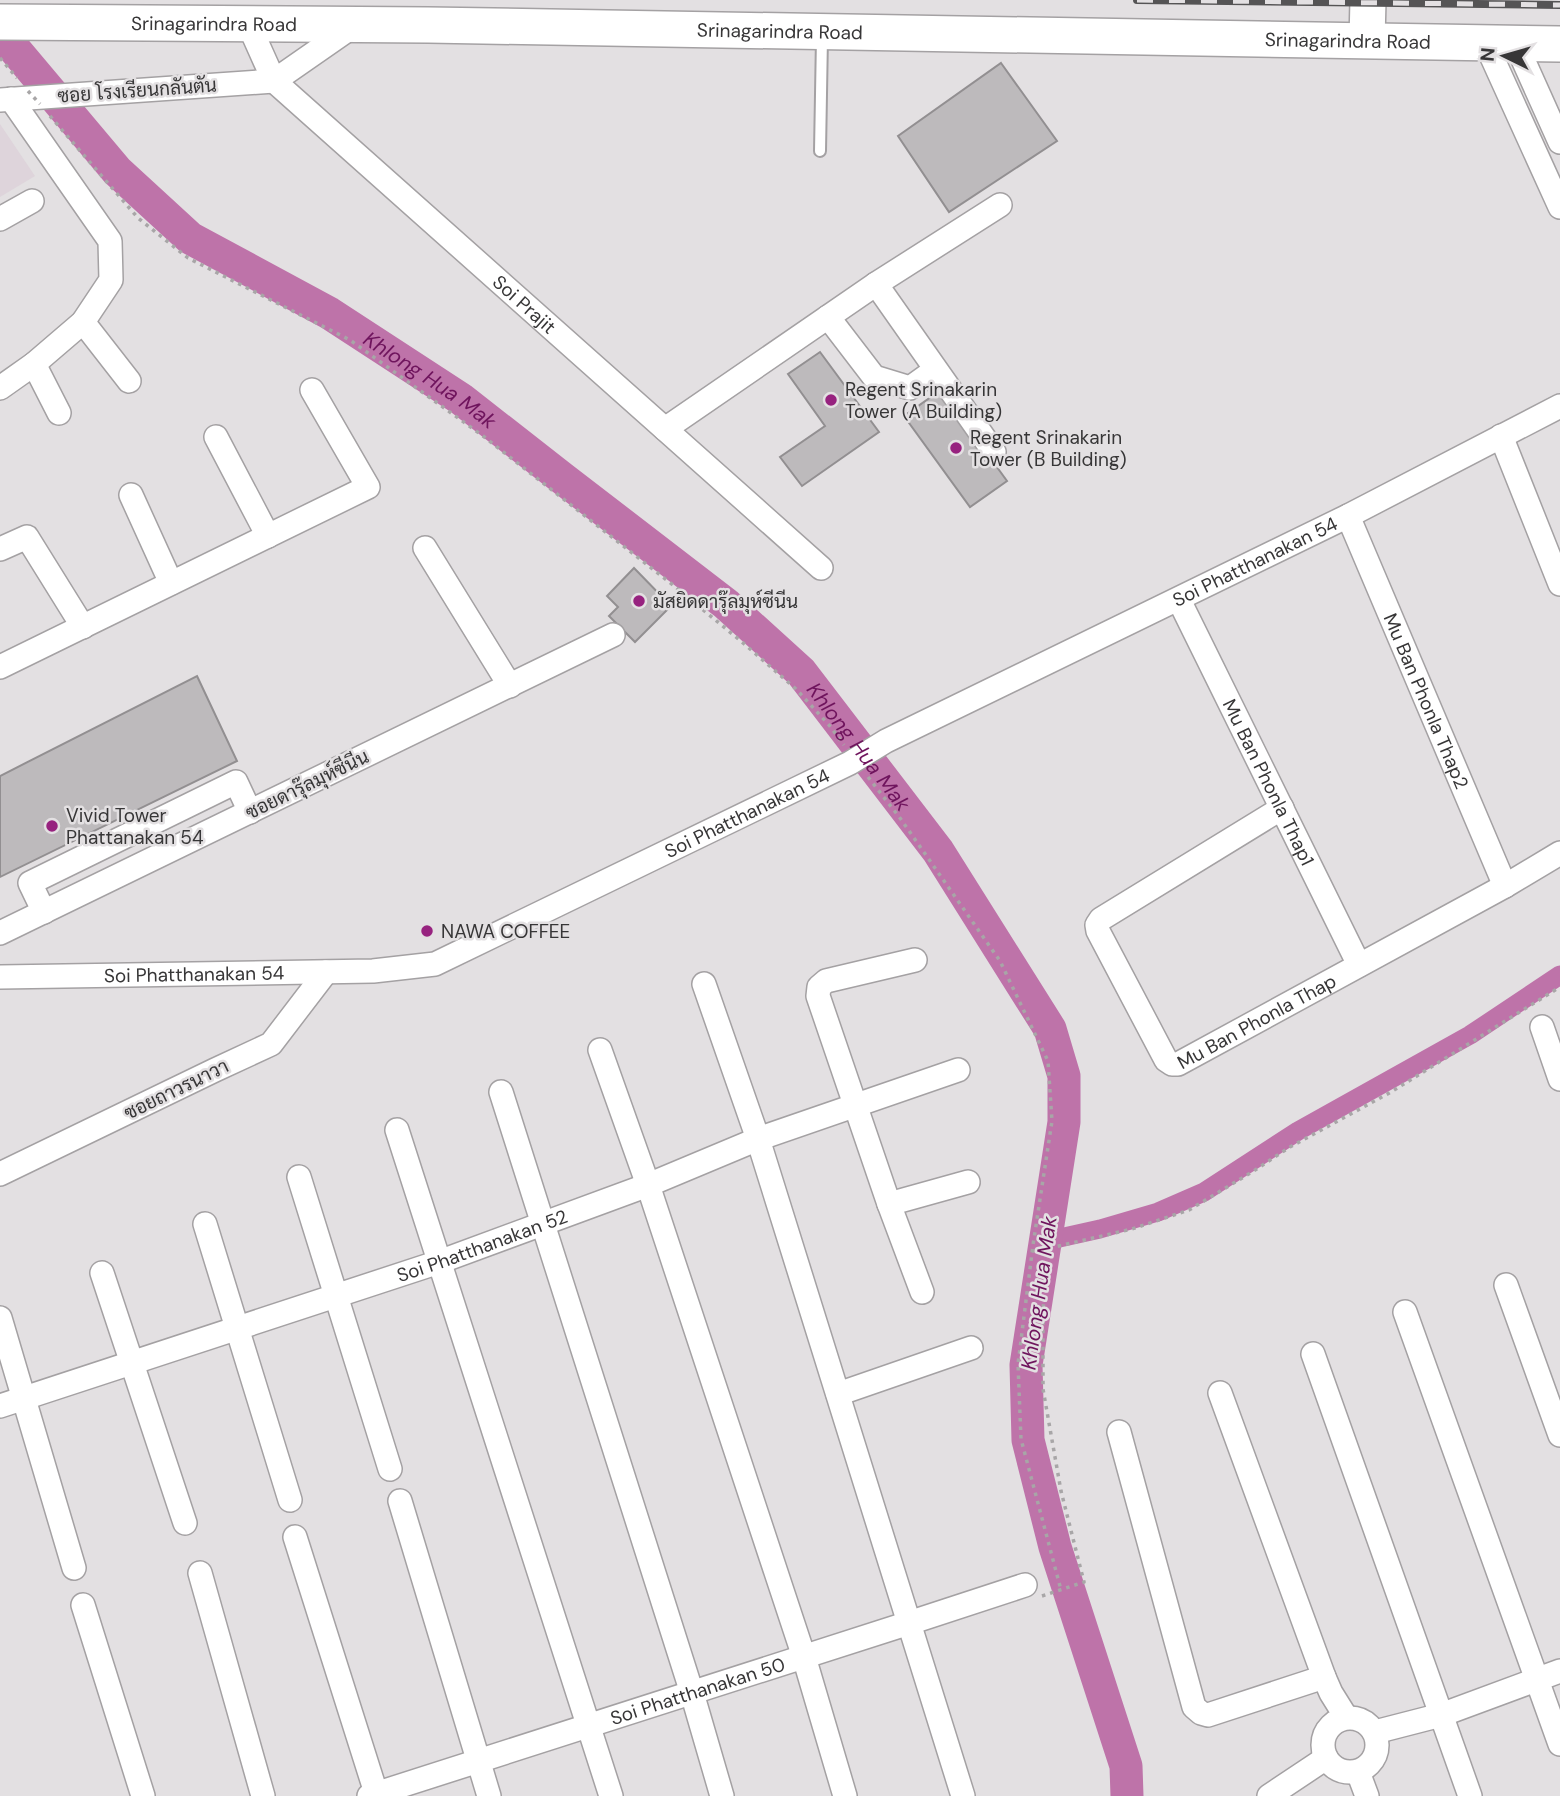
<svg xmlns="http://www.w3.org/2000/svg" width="1560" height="1796" font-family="'DM Sans',Sarabun,sans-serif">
<rect width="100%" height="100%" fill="#e3e0e2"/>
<!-- built -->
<polygon fill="#ded4db" points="0,124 35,176 0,197"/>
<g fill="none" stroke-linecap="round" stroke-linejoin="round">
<!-- canal -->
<polyline stroke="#be73a9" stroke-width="19" points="1046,1241 1100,1229 1158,1212 1204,1192 1298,1131 1470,1035 1560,975"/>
<!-- river -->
<path stroke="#be73a9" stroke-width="33" id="s1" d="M0 32 117 171 190 238 329 313 461 399 562 478 726 604 801 672 938 851 1050 1029 1064 1076V1122L1026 1365 1028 1440 1055 1547 1126 1766 1127 1796"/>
</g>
<!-- building -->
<g fill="#bdbabc" stroke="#928f91" stroke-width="2">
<polygon points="1001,63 1057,141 949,212 898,136"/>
<polygon points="820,352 879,432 802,486 780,457 825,426 788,374"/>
<polygon points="941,390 1007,481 970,507 904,416"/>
<polygon points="634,568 671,606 635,642 609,616 618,607 607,596"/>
<polygon points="197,676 237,761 0,877 0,776"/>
</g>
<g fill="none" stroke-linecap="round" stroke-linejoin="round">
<!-- service casing -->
<g stroke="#a4a1a3" stroke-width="14">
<polyline id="service" points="820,151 822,37"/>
</g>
<!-- minor casing -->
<g stroke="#a4a1a3" stroke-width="26">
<g id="minor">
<path id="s2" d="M248 23 274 81 821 568"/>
<polyline points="1486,44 1560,207"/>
<polyline points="1516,44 1560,142"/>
<polyline points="0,100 274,81 356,24"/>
<polyline points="0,219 32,201"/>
<polyline points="876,284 994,452"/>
<polyline points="828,317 874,377 910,388 935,370"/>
<polyline points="83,322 129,381"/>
<polyline points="34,364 59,413"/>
<polyline points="0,388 34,364 83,322 111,280 110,241 11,99"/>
<polyline points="665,429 876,284 1000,205"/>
<polyline points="1501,436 1560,584"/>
<polyline points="216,437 268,536"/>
<polyline points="131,495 171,583"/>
<path id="s3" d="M1348 516 1505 886"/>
<polyline points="425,548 510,686"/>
<polyline points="0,549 27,537 83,627"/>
<path id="s4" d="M1179 600 1359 965"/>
<polyline points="0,667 368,487 312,390"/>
<path id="s5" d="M1282 808 1101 919 1097 925 1098 931 1166 1060 1172 1064H1178L1505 886 1560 853"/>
<polyline points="44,912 30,883 236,782 250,812"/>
<polyline points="0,933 613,635"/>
<polyline points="915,960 826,981 819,987 818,996 889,1204 922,1292"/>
<path id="s6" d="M0 977 373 971 435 964 850 763 886 741 1348 516 1560 406"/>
<polyline points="704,984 758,1139 963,1796"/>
<polyline points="1542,1027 1560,1079"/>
<polyline points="600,1050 648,1185 804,1657 845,1796"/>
<polyline points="501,1092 692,1693 722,1796"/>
<polyline points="397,1130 611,1796"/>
<polyline points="0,1174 215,1070 271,1044 326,972"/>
<polyline points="299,1177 390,1469"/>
<polyline points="889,1204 968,1182"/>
<polyline points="205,1224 290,1500"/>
<polyline points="102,1273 185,1523"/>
<polyline points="1506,1285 1560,1435"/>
<polyline points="1405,1312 1560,1744"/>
<polyline points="0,1318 74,1568"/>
<polyline points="1313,1354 1470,1796"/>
<polyline points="1220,1393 1324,1677 1331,1693 1346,1717"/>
<polyline points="838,1394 971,1348"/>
<path id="s7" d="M0 1406 439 1262 648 1185 758 1139 958 1070"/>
<polyline points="1119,1432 1194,1707 1201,1713 1208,1715 1324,1677"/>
<polyline points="400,1501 489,1796"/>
<polyline points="295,1537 377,1796"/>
<polyline points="200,1573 263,1796"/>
<polyline points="83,1605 143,1796"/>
<circle cx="1350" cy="1745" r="27"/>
<polyline points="1375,1732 1441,1715 1560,1671"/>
<polyline points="1358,1772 1367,1796"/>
<path id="s8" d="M369 1796 909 1623 1025 1585"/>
<polyline points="1269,1796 1326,1758"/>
</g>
</g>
<!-- primary casing -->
<g stroke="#a4a1a3" stroke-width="38">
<g id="primary">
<path id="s9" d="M0 22 428 25 1560 44"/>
<polyline points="1367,40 1368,0"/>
</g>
</g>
<!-- path -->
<g stroke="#a8a6a7" stroke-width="3.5" stroke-dasharray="3.5 5" stroke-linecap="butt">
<polyline points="0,58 17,78"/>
<polyline points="50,116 138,218 188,258 350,340 483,436 673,585 742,642 796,689 829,725 844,745"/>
<polyline points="868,777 900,818 1000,961 1048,1061 1052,1121 1033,1245 1018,1364 1021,1439 1061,1590"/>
<polyline points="1032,1251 1050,1248"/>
<polyline points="1042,1596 1084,1582 1061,1491 1043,1389 1043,1309 1050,1248 1132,1229 1189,1210 1252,1172 1290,1147 1391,1092 1560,987"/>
</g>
<!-- service -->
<use href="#service" stroke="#fff" stroke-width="10"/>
<!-- minor -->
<use href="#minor" stroke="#fff" stroke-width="23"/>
<!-- primary -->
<use href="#primary" stroke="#fff" stroke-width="35"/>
<!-- rail casing -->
<g stroke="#555455" stroke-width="8">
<polyline id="rail" points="1137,0 1560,5"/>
</g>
<!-- rail -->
<use href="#rail" stroke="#e3e0e2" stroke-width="5" stroke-dasharray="16" stroke-linecap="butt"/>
<!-- path-bridge -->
<polyline stroke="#a8a6a7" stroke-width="3.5" stroke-dasharray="3.5 5" stroke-linecap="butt" points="28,91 40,104"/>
</g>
<!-- markers -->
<g fill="#97227f" stroke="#e3e0e2" stroke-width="2.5">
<circle cx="831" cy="400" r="7"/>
<circle cx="956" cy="448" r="7"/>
<circle cx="639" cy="601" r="7"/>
<circle cx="52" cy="826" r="7"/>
<circle cx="427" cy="931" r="7"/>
</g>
<g text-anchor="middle" stroke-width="5" stroke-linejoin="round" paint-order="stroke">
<!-- street labels -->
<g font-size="19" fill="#373637" stroke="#e3e0e2">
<text dy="7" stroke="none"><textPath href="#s9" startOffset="214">Srinagarindra Road</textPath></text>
<text dy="7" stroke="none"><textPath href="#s9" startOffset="780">Srinagarindra Road</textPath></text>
<text dy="7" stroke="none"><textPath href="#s9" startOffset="1348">Srinagarindra Road</textPath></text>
<text transform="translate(137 90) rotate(-4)" y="7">ซอย โรงเรียนกลันตัน</text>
<text dy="7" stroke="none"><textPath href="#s2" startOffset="399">Soi Prajit</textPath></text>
<text dy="7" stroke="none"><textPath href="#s6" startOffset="1349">Soi Phatthanakan 54</textPath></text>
<text dy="7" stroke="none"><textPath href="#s3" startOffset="201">Mu Ban Phonla Thap2</textPath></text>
<text dy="7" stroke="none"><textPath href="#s4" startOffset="203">Mu Ban Phonla Thap1</textPath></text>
<text transform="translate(307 784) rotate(-26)" y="7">ซอยดารุ๊ลมุห์ซีนีน</text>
<text dy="7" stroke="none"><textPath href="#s6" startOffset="782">Soi Phatthanakan 54</textPath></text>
<text dy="7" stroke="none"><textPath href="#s6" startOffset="194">Soi Phatthanakan 54</textPath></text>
<text dy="7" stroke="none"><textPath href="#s5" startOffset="474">Mu Ban Phonla Thap</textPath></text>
<text transform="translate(176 1089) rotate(-26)" y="7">ซอยถาวรนาวา</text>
<text dy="7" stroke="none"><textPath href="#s7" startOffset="508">Soi Phatthanakan 52</textPath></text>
<text dy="7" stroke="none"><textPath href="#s8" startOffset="345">Soi Phatthanakan 50</textPath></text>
</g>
<!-- poi labels -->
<g font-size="19" fill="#373637" stroke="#e3e0e2" text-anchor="start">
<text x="845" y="396">Regent Srinakarin<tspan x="845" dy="22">Tower (A Building)</tspan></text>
<text x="970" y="444">Regent Srinakarin<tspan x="970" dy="22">Tower (B Building)</tspan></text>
<text x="653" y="608">มัสยิดดารุ๊ลมุห์ซีนีน</text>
<text x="66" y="822">Vivid Tower<tspan x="66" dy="22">Phattanakan 54</tspan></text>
<text x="441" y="938">NAWA COFFEE</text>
</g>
<!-- water labels -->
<g font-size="21" font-style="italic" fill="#6f145d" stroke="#e3e0e2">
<text dy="7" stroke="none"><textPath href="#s1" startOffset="560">Khlong Hua Mak</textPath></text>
<text dy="7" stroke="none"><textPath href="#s1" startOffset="1127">Khlong Hua Mak</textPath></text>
<text transform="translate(1039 1293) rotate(-82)" y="7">Khlong Hua Mak</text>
</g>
</g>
<!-- north arrow -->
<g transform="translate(1504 56) rotate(275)" stroke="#e3e0e2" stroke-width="5" paint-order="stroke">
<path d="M0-5L12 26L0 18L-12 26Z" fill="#373637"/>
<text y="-10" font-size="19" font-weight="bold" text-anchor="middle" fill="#373637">N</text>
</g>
</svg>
